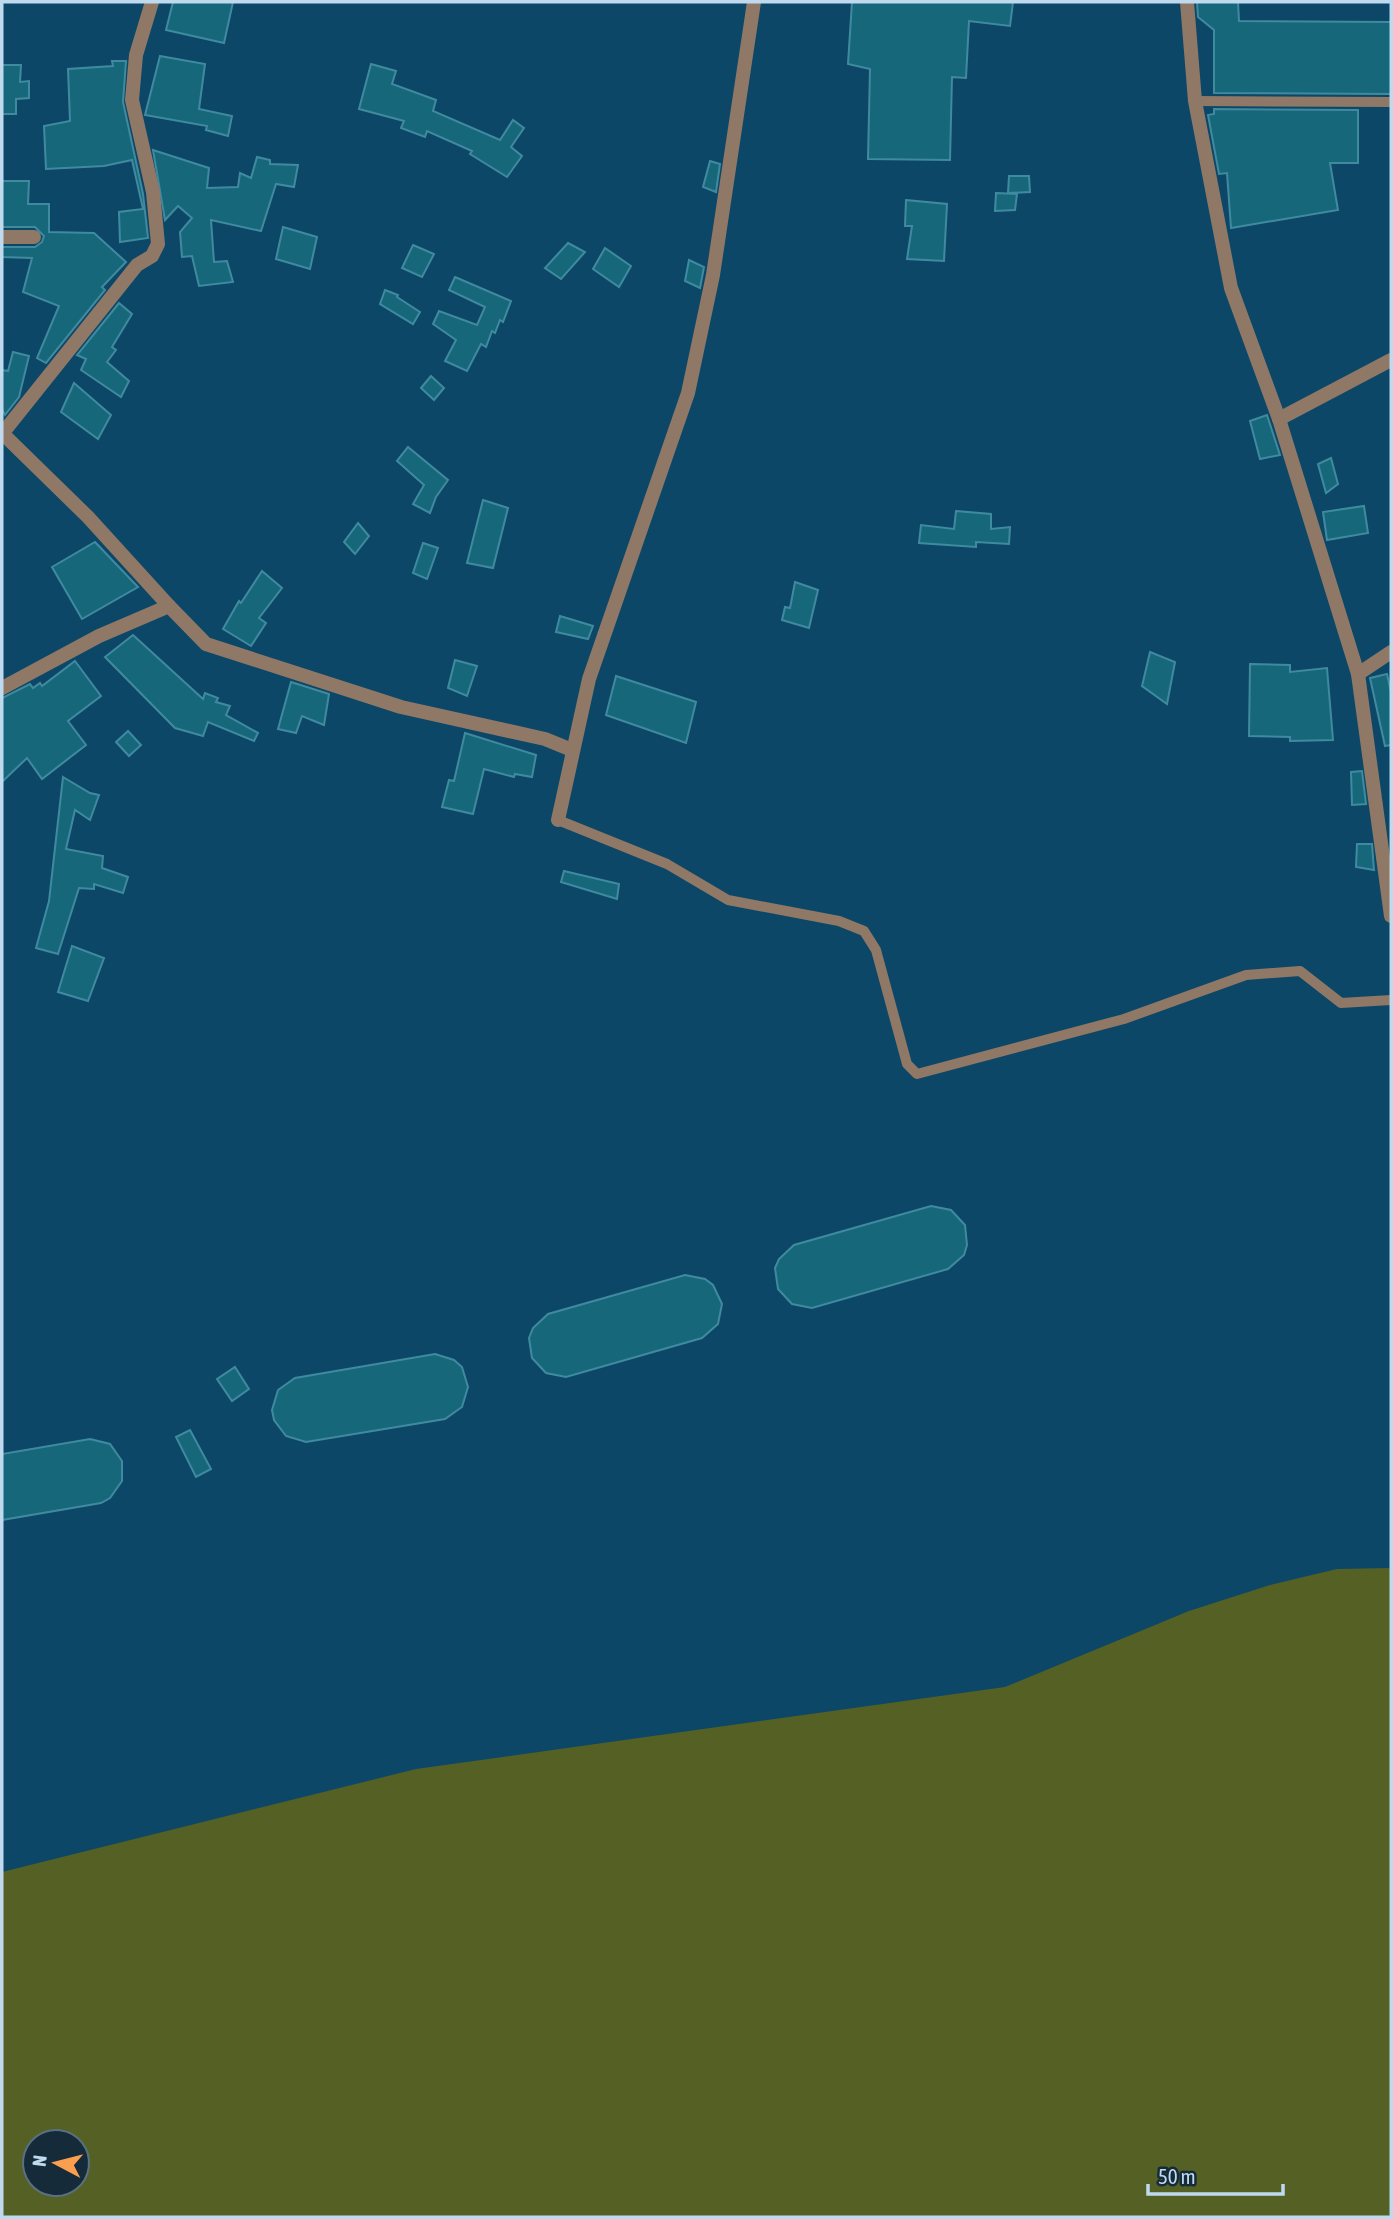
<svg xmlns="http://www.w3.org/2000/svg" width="1393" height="2219" font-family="'Asap Condensed',sans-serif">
<rect width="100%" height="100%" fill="#0c4768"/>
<!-- water -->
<path fill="#556124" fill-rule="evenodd" d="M1391 1568V2217H2V1872L416 1769 1005 1687 1189 1611 1270 1585 1337 1569ZM35 2142H77V2184H35Z"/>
<!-- building -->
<g fill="#17677b" stroke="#408a9f" stroke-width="2">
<polygon points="173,2 233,2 224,43 166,30"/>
<polygon points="852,2 1013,2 1010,26 969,21 966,78 952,77 950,160 868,159 870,69 848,64"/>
<polygon points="1197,2 1238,2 1239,21 1391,22 1391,94 1214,93 1214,30 1198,17"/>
<polygon points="160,56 205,64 199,109 232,116 228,136 206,130 207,126 145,115"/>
<polygon points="112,61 126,61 123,102 143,194 148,238 120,242 119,212 143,209 132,160 104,166 46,169 44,126 70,121 68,69 113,66"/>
<polygon points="371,64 396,71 392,84 436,100 433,111 500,140 513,120 524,128 511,147 522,156 507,177 470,154 472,151 427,131 425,137 401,128 404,121 359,109"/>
<polygon points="2,65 21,65 20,82 29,81 29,98 16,99 16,114 2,114"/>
<polygon points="1214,109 1358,110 1358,163 1330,163 1338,210 1231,228 1227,173 1219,174 1208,115 1214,114"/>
<polygon points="153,150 209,168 207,188 238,187 240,173 251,178 257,157 270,160 270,164 298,165 294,187 276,184 261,231 211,220 214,262 227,261 233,282 199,286 192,256 182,257 180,232 192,218 178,206 165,220"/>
<polygon points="710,161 720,164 716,192 703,187"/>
<polygon points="1009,176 1029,176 1030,192 1008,193"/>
<polygon points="2,181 29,181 28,204 49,204 49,232 94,233 126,262 102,287 105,290 46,363 37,358 59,306 23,292 32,258 2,257 2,247 35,247 42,242 44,236 35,227 2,227"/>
<polygon points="996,193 1017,194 1015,210 995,211"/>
<polygon points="906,200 947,204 944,261 907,259 912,226 905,226"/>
<polygon points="283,227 317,237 310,269 276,259"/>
<polygon points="568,243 585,252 561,279 545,268"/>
<polygon points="413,245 434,254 422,277 402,268"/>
<polygon points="605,248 631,266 619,287 593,269"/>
<polygon points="689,260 704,267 700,288 685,281"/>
<polygon points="455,277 511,301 503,322 500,320 495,333 492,331 486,347 481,344 467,371 445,361 456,340 433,324 439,311 477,325 485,307 449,290"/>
<polygon points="385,290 398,295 397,297 420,312 413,324 380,304"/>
<polygon points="119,303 132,314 112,347 116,350 107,362 129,381 121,397 81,370 86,359 77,355"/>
<polygon points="13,352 29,356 19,397 5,415 2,409 2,370 8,371"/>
<polygon points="431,376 444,388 434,400 421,388"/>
<polygon points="74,383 111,415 98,439 61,412"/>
<polygon points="1267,415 1280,455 1260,459 1250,421"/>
<polygon points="408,447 448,480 436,497 430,513 413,504 424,485 397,461"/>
<polygon points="1331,458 1338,484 1326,493 1318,464"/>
<polygon points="483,500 508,508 493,568 467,563"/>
<polygon points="1364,506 1368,533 1327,540 1323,512"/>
<polygon points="956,511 991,514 991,529 1010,527 1009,544 976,542 976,547 919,543 921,525 954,529"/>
<polygon points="358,523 369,536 355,554 344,542"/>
<polygon points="95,542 138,587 82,619 52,567"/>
<polygon points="423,543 438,548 427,579 413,573"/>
<polygon points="262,571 282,588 259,618 266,623 251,646 223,629 239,601 241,603"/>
<polygon points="795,582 818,590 809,628 782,620 785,607 790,608"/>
<polygon points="560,616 593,626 588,639 556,632"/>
<polygon points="133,635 203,699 205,693 218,698 216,702 230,706 226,715 258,733 254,741 208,722 203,736 175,728 105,657"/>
<polygon points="1150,652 1175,662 1167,704 1142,686"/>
<polygon points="455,660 477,666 467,696 448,688"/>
<polygon points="75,661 101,696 68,721 86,745 42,779 27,758 2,782 2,698 30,684 33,688 40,683 42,686"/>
<polygon points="1250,664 1290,665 1290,672 1327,668 1333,740 1290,741 1290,737 1249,736"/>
<polygon points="1387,674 1391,692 1391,745 1385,746 1370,678"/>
<polygon points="616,676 696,702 686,743 606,715"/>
<polygon points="291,682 329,694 324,725 302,716 296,733 278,729"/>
<polygon points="128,731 141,745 129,756 116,742"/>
<polygon points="465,733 536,755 532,777 515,774 514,777 484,769 473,814 442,807 449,780 454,781"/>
<polygon points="1362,771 1366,804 1352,805 1351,772"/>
<polygon points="63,777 90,793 99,795 90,820 75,810 66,849 103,856 102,868 128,877 123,893 94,884 94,889 79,888 58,954 36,948 49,901"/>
<polygon points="1357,844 1372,844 1374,870 1356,867"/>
<polygon points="564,871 619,884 617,899 561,882"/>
<polygon points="72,946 104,958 88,1001 58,992"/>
<polygon points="931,1206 951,1210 965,1225 967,1245 964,1255 948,1269 812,1308 792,1304 778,1289 775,1268 779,1259 794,1245"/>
<polygon points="685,1275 705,1279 713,1285 722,1304 718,1324 702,1338 566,1377 546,1373 532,1358 529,1338 533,1328 548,1314"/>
<polygon points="435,1354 454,1360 462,1367 468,1387 462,1407 445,1419 306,1442 286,1436 274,1420 272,1410 278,1390 295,1378"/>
<polygon points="235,1367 249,1389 232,1401 217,1379"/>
<polygon points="190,1430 211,1469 196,1477 176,1437"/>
<polygon points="90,1439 110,1444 122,1461 122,1481 110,1498 101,1503 2,1520 2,1454"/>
</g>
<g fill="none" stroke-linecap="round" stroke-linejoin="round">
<!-- lane -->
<g stroke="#8f7866" stroke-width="10">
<polyline points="1195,101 1391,102"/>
<polyline points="558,820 667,864 728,900 839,921 864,931 876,950 907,1064 917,1074 1124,1019 1246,975 1300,971 1341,1003 1391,1000"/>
</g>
<!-- street -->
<g stroke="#8f7866" stroke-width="14">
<polyline points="1187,2 1195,101 1231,288 1279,419 1358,674 1391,916"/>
<polyline points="2,237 34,237"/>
<polyline points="1279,419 1391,360"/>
<polyline points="2,434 137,265 152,256 158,244 153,192 132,100 136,55 152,2"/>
<polyline points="169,606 206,644 401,707 545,739 572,750"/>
<polyline points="1358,674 1391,652"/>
<polyline points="2,688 99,636 169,606 88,517 3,434"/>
<polyline points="558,820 589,679 688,393 713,275 754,2"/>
</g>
</g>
<!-- border -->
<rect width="1393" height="2219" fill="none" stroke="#bfdaee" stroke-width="7"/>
<!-- north arrow -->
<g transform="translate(56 2163) rotate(277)"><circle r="33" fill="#152b3a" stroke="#597182" stroke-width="2"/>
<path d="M0-5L12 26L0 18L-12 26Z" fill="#fa9f4f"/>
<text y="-10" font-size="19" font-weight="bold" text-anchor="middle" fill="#bfdaee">N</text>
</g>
<!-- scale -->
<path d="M1148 2184v10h135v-10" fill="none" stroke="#bfdaee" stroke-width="3.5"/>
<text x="1158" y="2184" font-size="21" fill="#bfdaee" stroke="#152b3a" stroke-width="5" paint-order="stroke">50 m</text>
</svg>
